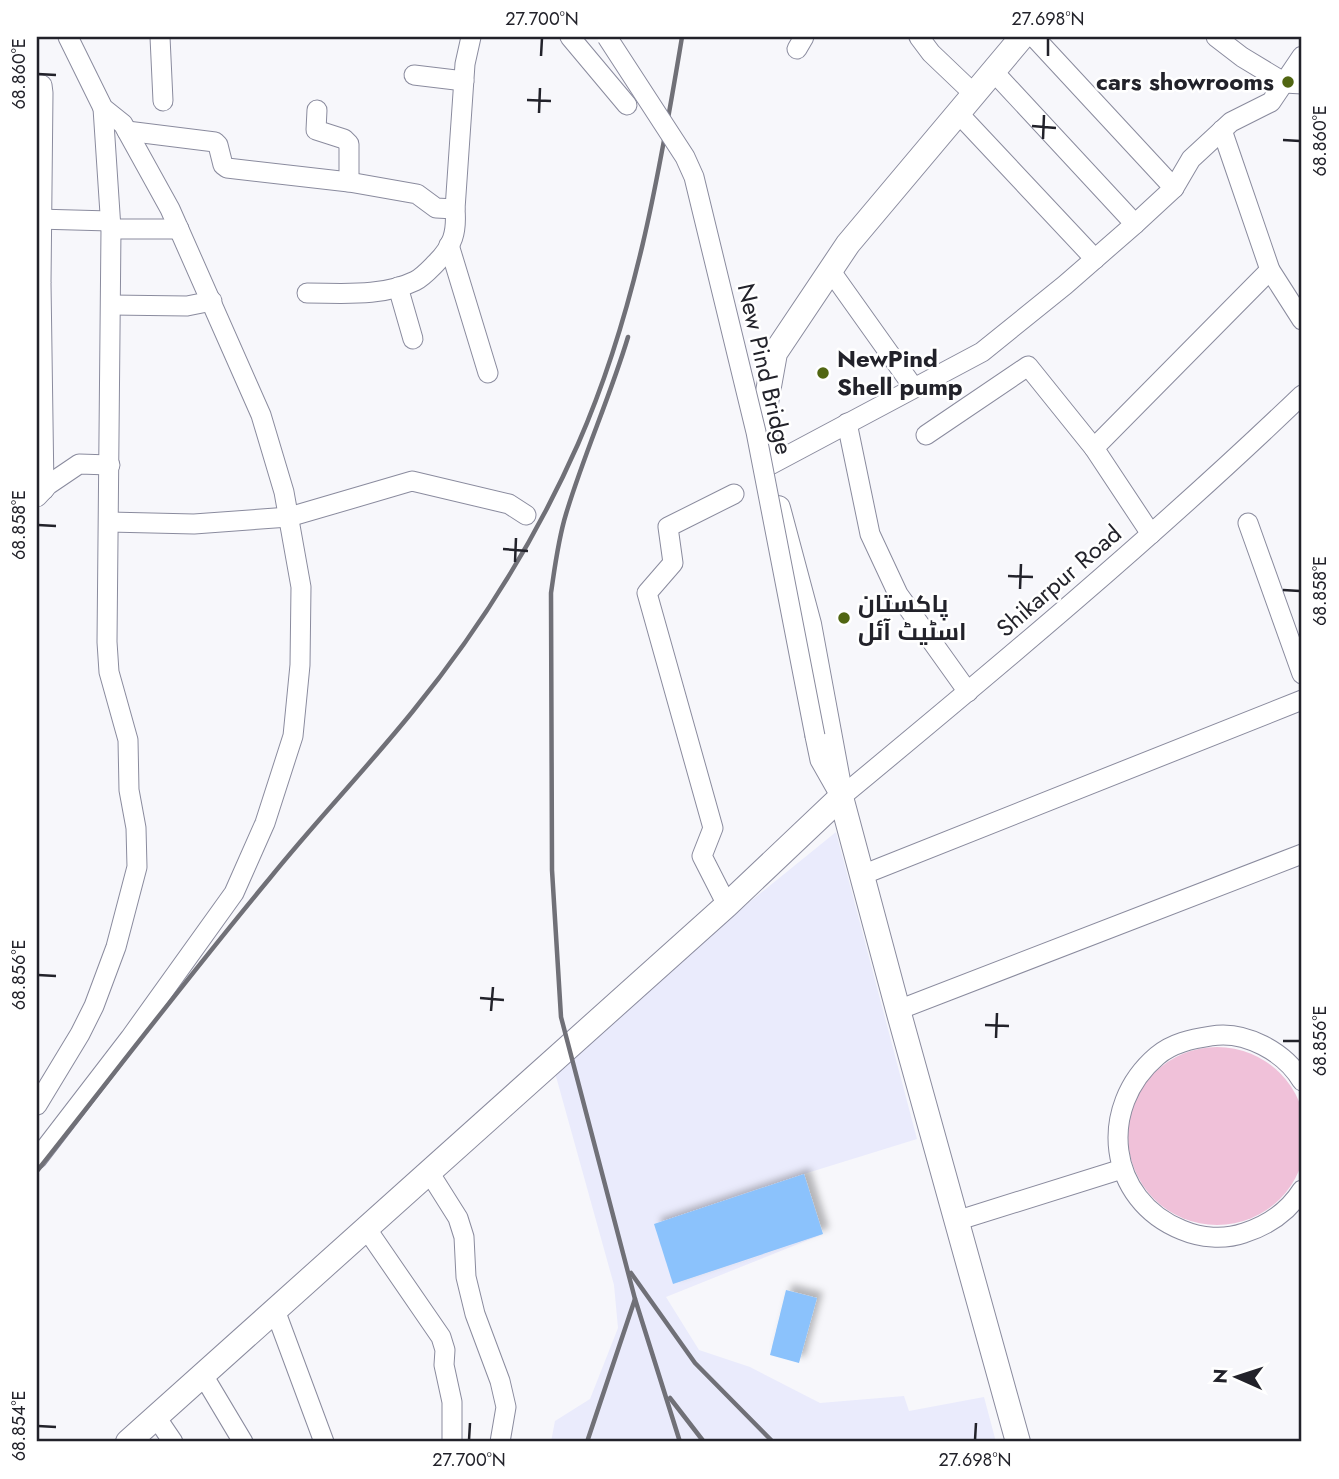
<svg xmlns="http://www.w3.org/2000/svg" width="1339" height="1479" font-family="Jost,Cairo,sans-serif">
<defs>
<filter id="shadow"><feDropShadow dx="6" dy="-6" stdDeviation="3.5" flood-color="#0004"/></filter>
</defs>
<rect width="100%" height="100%" fill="#f7f7fb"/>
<!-- built -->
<polygon fill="#eaebfc" points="836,832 917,1139 804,1174 823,1234 666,1297 699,1350 750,1367 820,1403 904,1396 909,1411 984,1397 996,1442 551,1442 555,1421 590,1399 618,1328 614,1285 552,1062"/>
<!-- green -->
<circle fill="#f0c1d9" cx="1217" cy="1136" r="89"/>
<!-- building -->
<g fill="#8bc2fc" filter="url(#shadow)">
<polygon points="804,1174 823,1234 673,1284 654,1224"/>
<polygon points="786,1290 817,1298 799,1363 770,1355"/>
</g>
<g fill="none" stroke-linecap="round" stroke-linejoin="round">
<!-- minor casing -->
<g stroke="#8a8b9e" stroke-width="21">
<g id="minor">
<polyline points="160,37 163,101"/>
<polyline points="570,37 627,105"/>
<polyline points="919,37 931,53 974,94"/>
<polyline points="1034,37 1174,188"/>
<polyline points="1216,37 1242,57 1285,83 1302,84"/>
<polyline points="797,49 804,37"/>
<polyline points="993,71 1135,224"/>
<polyline points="414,75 464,81"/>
<polyline points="37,85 42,85 43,93 41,283 44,490"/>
<polyline points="317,110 316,130 344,139 349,144 349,182"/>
<polyline points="958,113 1095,259"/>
<polyline points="1222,130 1270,270 1302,320"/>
<polyline points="127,131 215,142 218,145 223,165 227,168 349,182 417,194 436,208 455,209"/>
<polyline points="37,219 110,221"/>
<polyline points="111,229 179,229"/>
<polyline points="449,245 488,373"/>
<polyline points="830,270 914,388"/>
<polyline points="398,287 413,339"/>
<path d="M307 293C343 293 382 297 415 281 423 277 430 269 436 263 453 246 457 232 455 209L465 64 471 37"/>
<polyline points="111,305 187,306 212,301"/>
<polyline points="847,423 870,534 898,594 968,692"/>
<polyline points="926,435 1028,366 1094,448"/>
<polyline points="768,466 982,352 1065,285 1135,224 1174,188 1191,159 1231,122 1271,102 1302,56"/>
<polyline points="37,497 48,485 79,464 110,465"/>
<polyline points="109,522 194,524 289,517 412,481 509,504 526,515"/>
<polyline points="1248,523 1302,674"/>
<polyline points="1151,534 1094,448 1270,270"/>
<path d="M815 736 820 760 841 797C998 667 1155 536 1302 395"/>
<polyline points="862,875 1302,700"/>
<polyline points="727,905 702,856 713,828 647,593 673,563 668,527 734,494"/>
<polyline points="898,1010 1302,854"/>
<path d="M1302 1081C1285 1052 1245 1030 1211 1036 1192 1039 1172 1043 1157 1056 1097 1107 1107 1200 1182 1230 1201 1238 1224 1240 1244 1233 1269 1225 1288 1212 1302 1190"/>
<polyline points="37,1105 80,1034 94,1006 116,947 137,867 136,828 129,790 128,740 109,672 107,642 111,229 103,108"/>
<polyline points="37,1159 130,1038 234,893 265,823 293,736 300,665 301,587 284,492 261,415 170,209 123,124 103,108 68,37"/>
<polyline points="429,1172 458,1218 464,1237 466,1277 475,1314 500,1381 506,1407 500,1442"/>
<polyline points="956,1221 1122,1169"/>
<polyline points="366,1228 441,1337 445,1350 444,1365 452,1402 452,1442"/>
<polyline points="275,1310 324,1442"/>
<polyline points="203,1375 243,1442"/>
<polyline points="156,1417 173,1442"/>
</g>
</g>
<!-- major casing -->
<g stroke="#8a8b9e" stroke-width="26">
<g id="major">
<polyline points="767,458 764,414 775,353 848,244 1022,37"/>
<polyline points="778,508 809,624 841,797 898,1010 1018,1442"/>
<polyline points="128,1442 727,905 841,797"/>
</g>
</g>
<!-- minor -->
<use href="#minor" stroke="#fff" stroke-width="19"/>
<!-- major -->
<use href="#major" stroke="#fff" stroke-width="24"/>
<!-- rail -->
<g stroke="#707077" stroke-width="4.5">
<path d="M628 337C610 397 584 454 566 514 558 540 555 566 551 593L552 870 561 1017 635 1299 680 1442"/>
<path d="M37 1171C114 1074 190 974 270 878 316 821 367 768 413 711 479 630 536 539 578 444 635 314 659 176 682 37"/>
<polyline points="631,1273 695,1363 773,1442"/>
<polyline points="670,1398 704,1442"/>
<polyline points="587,1442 635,1299"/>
</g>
<!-- minor-bridge casing -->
<g stroke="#8a8b9e" stroke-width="21" stroke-linecap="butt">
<polyline id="minor-bridge" points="607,37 685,157 694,177 756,432 815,736"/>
</g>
<!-- minor-bridge -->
<use href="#minor-bridge" stroke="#fff" stroke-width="19"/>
</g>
<!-- ticks -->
<path fill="none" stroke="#22222a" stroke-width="2.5" d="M541 56 542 38M1048 56V38M38 74 56 75M527 100 551 101M539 113 540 88M1032 126 1056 128M1043 139 1044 115M1283 140 1300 141M38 525 56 526M503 549 528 551M515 562 516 538M1008 576 1033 577M1020 589 1021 564M1283 590 1300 591M38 975 56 976M480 998 504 1000M491 1011 493 987M985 1025 1009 1026M996 1038 997 1013M1283 1041H1300M38 1426 56 1427M469 1440 470 1423M975 1440 976 1423"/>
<!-- markers -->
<g fill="#516612" stroke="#fff" stroke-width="2.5">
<circle cx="1288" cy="82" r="7"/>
<circle cx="823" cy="373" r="7"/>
<circle cx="844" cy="618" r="7"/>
</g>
<g text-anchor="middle" stroke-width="5" stroke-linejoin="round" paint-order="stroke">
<!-- poi labels -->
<g font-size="24" font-weight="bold" fill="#22222a" stroke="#fff" text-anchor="start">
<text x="1274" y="90" text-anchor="end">cars showrooms</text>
<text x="837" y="367">NewPind<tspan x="837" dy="28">Shell pump</tspan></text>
<text x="858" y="612">پاکستان<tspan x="858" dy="28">اسٹیٹ آئل</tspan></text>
</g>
<!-- street labels -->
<g font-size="24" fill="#22222a" stroke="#fff">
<text transform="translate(765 369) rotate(77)" y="8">New Pind Bridge</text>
<text transform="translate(1059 581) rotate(-41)" y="8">Shikarpur Road</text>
</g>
</g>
<!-- border -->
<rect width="1339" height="1479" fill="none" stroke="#ffffff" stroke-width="77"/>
<!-- north arrow -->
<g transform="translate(1237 1377) rotate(273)" stroke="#ffffff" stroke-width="5" paint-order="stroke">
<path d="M0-5L12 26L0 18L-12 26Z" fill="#22222a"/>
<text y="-10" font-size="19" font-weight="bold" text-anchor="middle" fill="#22222a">N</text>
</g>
<rect x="38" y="38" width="1262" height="1402" fill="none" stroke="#22222a" stroke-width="2.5"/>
<g font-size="18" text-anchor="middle" fill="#22222a">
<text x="542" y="25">27.700°N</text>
<text x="1048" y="25">27.698°N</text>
<text transform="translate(19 74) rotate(-90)" y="6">68.860°E</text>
<text transform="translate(1320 141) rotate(-90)" y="6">68.860°E</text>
<text transform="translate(19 525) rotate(-90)" y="6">68.858°E</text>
<text transform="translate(1320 591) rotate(-90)" y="6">68.858°E</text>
<text transform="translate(19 975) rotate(-90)" y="6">68.856°E</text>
<text transform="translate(1320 1041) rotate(-90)" y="6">68.856°E</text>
<text transform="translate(19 1426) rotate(-90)" y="6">68.854°E</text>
<text x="469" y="1466">27.700°N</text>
<text x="975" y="1466">27.698°N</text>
</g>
</svg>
